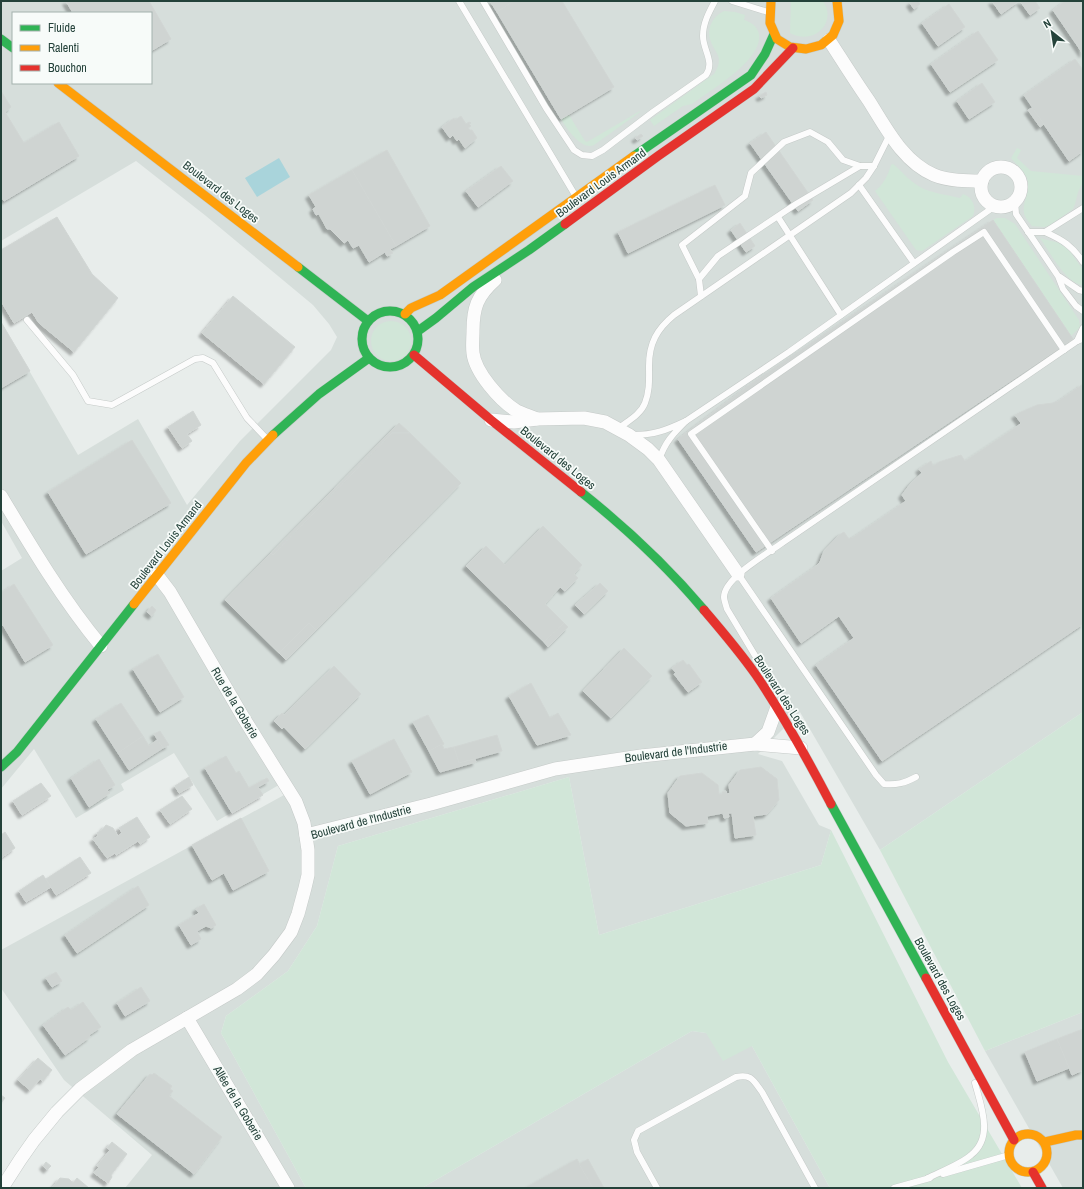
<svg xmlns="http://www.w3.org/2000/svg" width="1084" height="1189" font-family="'Archivo Narrow',sans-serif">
<defs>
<filter id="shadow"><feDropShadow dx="-3.5" dy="3.5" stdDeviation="1" flood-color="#0004"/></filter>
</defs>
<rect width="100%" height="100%" fill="#e8edeb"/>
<!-- built -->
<g fill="#d6dedb" fill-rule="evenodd">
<path d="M1 1H1083V712L880 850 800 712 758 754 782 761 819 825 831 830 821 865 599 935 569 777 338 846 317 926 288 971 226 1016 221 1033 306 1188H125L152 1155 64 1080 1 988V950L295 789 289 779 217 821 174 753 121 784 124 790 76 818 34 749 1 789V571L22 558 1 521V322L78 455 138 419 187 505 240 441 331 350 337 337 329 324 313 305 206 216 136 161 1 241ZM13 13H151V83H13Z"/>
<polygon points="1083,1012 1083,1188 1063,1188 985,1051"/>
<polygon points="692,1031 706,1033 752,1046 830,1188 422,1188"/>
</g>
<!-- green -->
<g fill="#d1e6d8">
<path d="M791 1H823C838 23 813 46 790 33Z"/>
<path d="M724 11 735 12 745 15 744 20C751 22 757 26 759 34 763 60 711 90 692 104L683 106 654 126 650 120 714 74C717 69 719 65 719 59 718 53 713 48 711 42 706 29 712 17 724 11Z"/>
<path d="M640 111V112L594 145C582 151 567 129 561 119L569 115 585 141 587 142Z"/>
<path d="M1017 148 1021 150 1017 158 1031 171 1083 176V182L1078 192 1075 204 1073 209 1049 226 1044 227 1032 226C1029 222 1025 218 1024 213 1022 202 1031 192 1027 178 1023 170 1017 165 1011 158Z"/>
<path d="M893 164C902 171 909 181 920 187 930 193 948 195 960 198L963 194C972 197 977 206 973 216L922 251 916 250 875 191C884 184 888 175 891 165Z"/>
<polygon points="997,218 1005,218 1015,224 1079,320 1080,327 1071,336 993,220"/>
<path d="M1040 238 1059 243 1069 250 1083 270V285C1067 285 1049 251 1040 238Z"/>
<circle cx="391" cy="341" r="20"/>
<polygon points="1083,712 1083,1012 985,1051 880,850"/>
<polygon points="569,777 599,935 821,865 831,830 948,1062 1022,1188 830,1188 752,1046 723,1061 706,1033 692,1031 422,1188 306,1188 221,1033 226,1016 288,971 317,926 338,846"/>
</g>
<!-- water -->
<polygon fill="#a9d4db" points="279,158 290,177 257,197 245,178"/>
<!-- building -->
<g fill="#cfd4d2" stroke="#d1d6d4" filter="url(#shadow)">
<polygon points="66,1 149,1 171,39 151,51 151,13 73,13"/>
<polygon points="490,1 514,1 497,12"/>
<polygon points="514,1 562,1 614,87 561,119 497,12"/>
<polygon points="913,1 918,1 920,4 914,9 910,3"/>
<polygon points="992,1 1019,1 1001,14"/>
<polygon points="1020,1 1035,1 1040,8 1030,15"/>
<polygon points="1065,1 1083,1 1083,54 1053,10"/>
<polygon points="949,4 965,27 938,46 922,23"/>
<polygon points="978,31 998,60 950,92 931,64"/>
<polygon points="1075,59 1083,70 1083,151 1069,161 1024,95"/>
<polygon points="982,83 995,102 969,119 957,101"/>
<polygon points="1,91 11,107 5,112 24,143 59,122 79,156 4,201 1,197"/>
<polygon points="766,92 767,95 761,98 759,96"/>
<polygon points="1032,108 1044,124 1040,127 1028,110"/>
<polygon points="461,116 466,124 469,122 471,123 469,124 471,126 468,128 470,130 472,130 477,138 465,148 459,139 457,141 453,135 450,138 442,127 454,118 455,120"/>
<polygon points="766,132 813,200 798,211 750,143"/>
<polygon points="641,134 643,136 637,140 635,138"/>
<polygon points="387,150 430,226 396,246 352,170"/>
<polygon points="501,166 513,181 478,207 466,191"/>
<polygon points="352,170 396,246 390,249 393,253 387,256 385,252 369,262 359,245 353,248 348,240 344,243 330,229 327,229 319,214 316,215 313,209 316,207 309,195"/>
<polygon points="715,185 725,205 628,253 618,232"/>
<polygon points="57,217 92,274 118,298 74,352 39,323 32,312 14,323 1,301 1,250"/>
<polygon points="993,220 1073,339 756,552 678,439 749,385"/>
<polygon points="740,223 755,246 746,252 731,230"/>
<polygon points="233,296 295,347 264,384 202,333"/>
<polygon points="1,322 30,371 1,388"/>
<polygon points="1083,384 1083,624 882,761 816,665 854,638 839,616 801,643 771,598 816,566 820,562 824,551 839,535 844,532 849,539 851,537 852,538 906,501 902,495 911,483 922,473 919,469 931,461 933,466 939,462 961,455 965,461 1019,425 1021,423 1015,415 1021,412 1037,405 1053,403 1057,401 1057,402"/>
<polygon points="193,411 201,425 187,434 192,441 182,448 168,427"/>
<polygon points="399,423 410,433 392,433 273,555 271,553"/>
<polygon points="392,433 410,433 461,483 316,630 309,623 279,653 225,600 271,553 273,555"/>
<polygon points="132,440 171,503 86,554 48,492"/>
<polygon points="543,526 582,565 574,574 578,578 565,591 560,587 545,604 564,623 544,642 466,566 486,546 505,565"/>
<polygon points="600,583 608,591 584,614 575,605"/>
<polygon points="14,584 53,645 25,662 3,625 1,626 1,593"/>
<polygon points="152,606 156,610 152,616 147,612"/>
<polygon points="309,623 316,630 286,660 279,653"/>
<polygon points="564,623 568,627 548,647 544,642"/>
<polygon points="624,648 652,676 611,718 583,691"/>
<polygon points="158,654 184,697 160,712 133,669"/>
<polygon points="683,660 687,665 689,664 702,682 688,692 674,674 676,673 672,668"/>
<polygon points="334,666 361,694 305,749 284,727 282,729 274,721 282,713 284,715"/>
<polygon points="531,683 550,718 558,713 571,735 537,745 509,696"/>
<polygon points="121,703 143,736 118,753 96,719"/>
<polygon points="428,715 444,744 429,751 413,722"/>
<polygon points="160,731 169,745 163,748 154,734"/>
<polygon points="497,735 502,751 459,763 454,747"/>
<polygon points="143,736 149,746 157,740 163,748 129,770 118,753"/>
<polygon points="394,739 412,772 370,794 352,761"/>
<polygon points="442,744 444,749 454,747 459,763 475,759 476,762 440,772 429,751"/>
<polygon points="226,756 236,773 239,771 249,788 267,778 269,781 258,787 263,795 232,813 205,768"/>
<polygon points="99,759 115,785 107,790 110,793 89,807 71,778"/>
<polygon points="761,767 777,779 779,800 767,814 753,816 756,835 735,838 732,813 728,813 729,817 724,818 723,813 707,816 708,823 686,826 670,813 668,793 680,776 702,773 718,785 719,794 722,794 722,792 726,791 727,794 730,793 729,785 740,770"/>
<polygon points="189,777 193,785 179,793 175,786"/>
<polygon points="41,783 51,796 22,815 13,801"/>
<polygon points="182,796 192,809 170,824 160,810"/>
<polygon points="137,817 150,837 140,844 138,841 116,855 115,853 107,858 93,839 98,836 97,833 102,830 106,825 113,828 118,836 122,833 119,828"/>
<polygon points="241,818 269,871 233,890 224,873 212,880 192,845"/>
<polygon points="5,832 15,848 1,858 1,835"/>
<polygon points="80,857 91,873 56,895 46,879"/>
<polygon points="43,875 51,887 26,902 19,891"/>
<polygon points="138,886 149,905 77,953 65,935"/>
<polygon points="204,904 216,925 211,928 206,926 197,931 201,939 191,945 179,925 199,913 196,909"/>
<polygon points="56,972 62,981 52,987 46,978"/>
<polygon points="141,987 150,1001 125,1016 117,1003"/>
<polygon points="83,1002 101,1027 89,1035 90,1037 65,1055 43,1025 68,1007 71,1010"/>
<polygon points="1083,1029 1083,1070 1072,1075 1057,1039"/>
<polygon points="1057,1039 1069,1068 1037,1081 1025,1052"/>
<polygon points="38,1058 52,1070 43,1081 40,1079 30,1090 18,1080"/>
<polygon points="154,1073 172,1086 170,1089 173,1091 169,1096 222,1137 194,1174 117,1114 150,1074 152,1075"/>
<polygon points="1,1095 5,1098 1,1103"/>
<polygon points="112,1142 127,1154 111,1175 112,1177 108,1183 94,1173 99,1167 97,1166 110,1150 107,1148"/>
<polygon points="577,1159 593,1188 525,1188"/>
<polygon points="588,1159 604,1188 593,1188 579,1164"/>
<polygon points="46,1162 51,1166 47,1170 43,1166"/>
<polygon points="60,1178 69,1179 73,1183 77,1178 89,1188 52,1188"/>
</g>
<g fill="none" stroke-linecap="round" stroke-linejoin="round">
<!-- lane casing -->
<g stroke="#c5cac8" stroke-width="7">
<g id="lane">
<polyline points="459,1 575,195"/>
<path d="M483 1 546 108 574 150 582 155 592 156 603 150 653 112 706 75C715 62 703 50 703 36 703 23 709 12 715 1"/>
<polyline points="732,1 768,12"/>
<polyline points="859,185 914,263"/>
<polyline points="1015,201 1016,214 1058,276 1063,289 1076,306 1083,311"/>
<polyline points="778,217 841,315"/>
<polyline points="1028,232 1045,232 1083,208"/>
<path d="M1045 232C1063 240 1072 246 1083 262"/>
<polyline points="1060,277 1079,290 1083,291"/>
<polyline points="699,279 682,245 745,196 751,173 784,142 810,132 828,142 843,160 860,166"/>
<polyline points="701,296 699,279 718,256 796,204 860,166 874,166"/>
<polyline points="27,320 73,375 88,401 112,405 195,359 203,358 213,363 247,418 267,439"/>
<polyline points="1077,341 1083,328"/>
<polyline points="686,421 789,352 995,206"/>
<path d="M619 428C628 421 641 414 645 403 650 390 649 379 649 366 649 343 657 329 674 315L851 193 866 178 874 166 890 134"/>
<path d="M633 435C654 435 667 430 686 421 673 434 665 442 659 460"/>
<polyline points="772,551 691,434 953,252 984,232 1064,350"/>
<path d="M738 574 876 775 884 784C897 785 905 783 916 777"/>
<path d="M774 687 727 609C726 605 724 600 724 597 724 578 767 554 782 543L1077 341 1083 339"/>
<polyline points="943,1174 1009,1155"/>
<path d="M928 1178C940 1172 961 1164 971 1155 994 1137 981 1106 975 1083"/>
<path d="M657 1188 637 1152 634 1140 638 1131 736 1077C752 1074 753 1080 762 1092L815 1188"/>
<polyline points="894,1188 930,1178"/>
</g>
</g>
<!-- street casing -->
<g stroke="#c5cac8" stroke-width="14">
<g id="street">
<path d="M829 40C842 60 855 81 869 101 886 128 903 162 934 175 949 181 967 181 982 181"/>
<circle cx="1001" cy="187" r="20"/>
<path d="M495 280C477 296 473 308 473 331 473 338 472 346 473 353 475 372 500 401 517 411 523 414 530 416 537 419"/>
<polyline points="491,420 514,422 537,419 584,418 605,422 629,435 648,449 659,460 738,574"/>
<path d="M1 496C32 548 63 600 101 646"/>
<polyline points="777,707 768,732 755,744 801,748"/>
<polyline points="306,835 431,804 555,769 641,756 755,744"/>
<polyline points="187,1018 288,1188"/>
<polyline points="2,1188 20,1160 34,1140 57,1112 80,1089 132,1050 237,989 257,974 274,955 291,932 298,914 305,888 308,875 308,850 304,823 296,802 243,717 170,592 157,575"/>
</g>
</g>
<!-- fast casing -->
<g stroke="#c3cbc8" stroke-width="10">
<g id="fast">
<polyline points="1,39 13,48"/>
<polyline points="634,156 751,75 765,54 774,34"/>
<polyline points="298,267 368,321"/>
<circle cx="390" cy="339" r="28"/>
<polyline points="418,331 436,318 473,287 529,250 565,224"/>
<polyline points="273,435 319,394 369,358"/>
<path d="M581 492C625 527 667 566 704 610"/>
<polyline points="1,767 17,752 134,604"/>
<polyline points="831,804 926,978"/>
</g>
</g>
<!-- slow casing -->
<g stroke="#c3cbc8" stroke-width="10">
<g id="slow">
<polyline points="771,1 770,23 777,39 790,47 806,49 821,45 833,35 839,21 837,1"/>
<polyline points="58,83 298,267"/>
<polyline points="405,314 411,308 440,295 634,156"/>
<polyline points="134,604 246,463 273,435"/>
<circle cx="1028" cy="1153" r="19"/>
<polyline points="1045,1142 1076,1135 1083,1135"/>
</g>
</g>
<!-- jam casing -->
<g stroke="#c3cbc8" stroke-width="10">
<g id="jam">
<polyline points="565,224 658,156 754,89 793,48"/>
<polyline points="414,355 491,420 581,492"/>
<path d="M704 610C722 631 740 652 756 675 784 716 808 760 831 804"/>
<polyline points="926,978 1014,1140"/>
<polyline points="1033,1172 1042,1188"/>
</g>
</g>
<!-- lane -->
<use href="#lane" stroke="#fcfcfc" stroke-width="6"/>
<!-- street -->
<use href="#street" stroke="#fcfcfc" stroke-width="13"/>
<!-- fast -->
<use href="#fast" stroke="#30b455" stroke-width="9"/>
<!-- slow -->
<use href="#slow" stroke="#ff9f0a" stroke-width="9"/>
<!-- jam -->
<use href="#jam" stroke="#e5322d" stroke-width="9"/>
</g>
<g text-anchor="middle" stroke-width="3.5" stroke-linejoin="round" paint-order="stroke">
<!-- street labels -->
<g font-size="12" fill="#24423a" stroke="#f7fbf9">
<text transform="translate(601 183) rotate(-36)" y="4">Boulevard Louis Armand</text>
<text transform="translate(221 192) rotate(38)" y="4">Boulevard des Loges</text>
<text transform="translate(558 458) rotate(39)" y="4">Boulevard des Loges</text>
<text transform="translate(166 545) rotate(-52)" y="4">Boulevard Louis Armand</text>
<text transform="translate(782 695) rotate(57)" y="4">Boulevard des Loges</text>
<text transform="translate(235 703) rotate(59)" y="4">Rue de la Goberie</text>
<text transform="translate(676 752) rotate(-7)" y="4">Boulevard de l'Industrie</text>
<text transform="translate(361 822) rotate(-15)" y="4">Boulevard de l'Industrie</text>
<text transform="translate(940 979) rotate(61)" y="4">Boulevard des Loges</text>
<text transform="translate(238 1103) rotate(59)" y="4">Allée de la Goberie</text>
</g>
</g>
<!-- border -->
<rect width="1084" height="1189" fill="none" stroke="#24423a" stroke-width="4"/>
<!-- legend -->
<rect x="12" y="12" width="140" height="72" fill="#f7fbf9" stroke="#a3b1ad"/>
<rect x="20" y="25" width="20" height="6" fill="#30b455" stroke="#a3b1ad"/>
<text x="48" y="32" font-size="12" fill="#24423a">Fluide</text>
<rect x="20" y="45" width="20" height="6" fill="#ff9f0a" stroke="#a3b1ad"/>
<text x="48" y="52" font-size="12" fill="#24423a">Ralenti</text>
<rect x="20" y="65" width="20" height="6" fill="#e5322d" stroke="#a3b1ad"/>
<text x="48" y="72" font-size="12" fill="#24423a">Bouchon</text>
<!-- north arrow -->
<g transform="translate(1052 32) rotate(330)" stroke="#f7fbf9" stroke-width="3" paint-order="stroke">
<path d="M0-3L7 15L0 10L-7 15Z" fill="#24423a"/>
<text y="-6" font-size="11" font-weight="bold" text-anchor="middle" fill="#24423a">N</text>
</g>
</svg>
